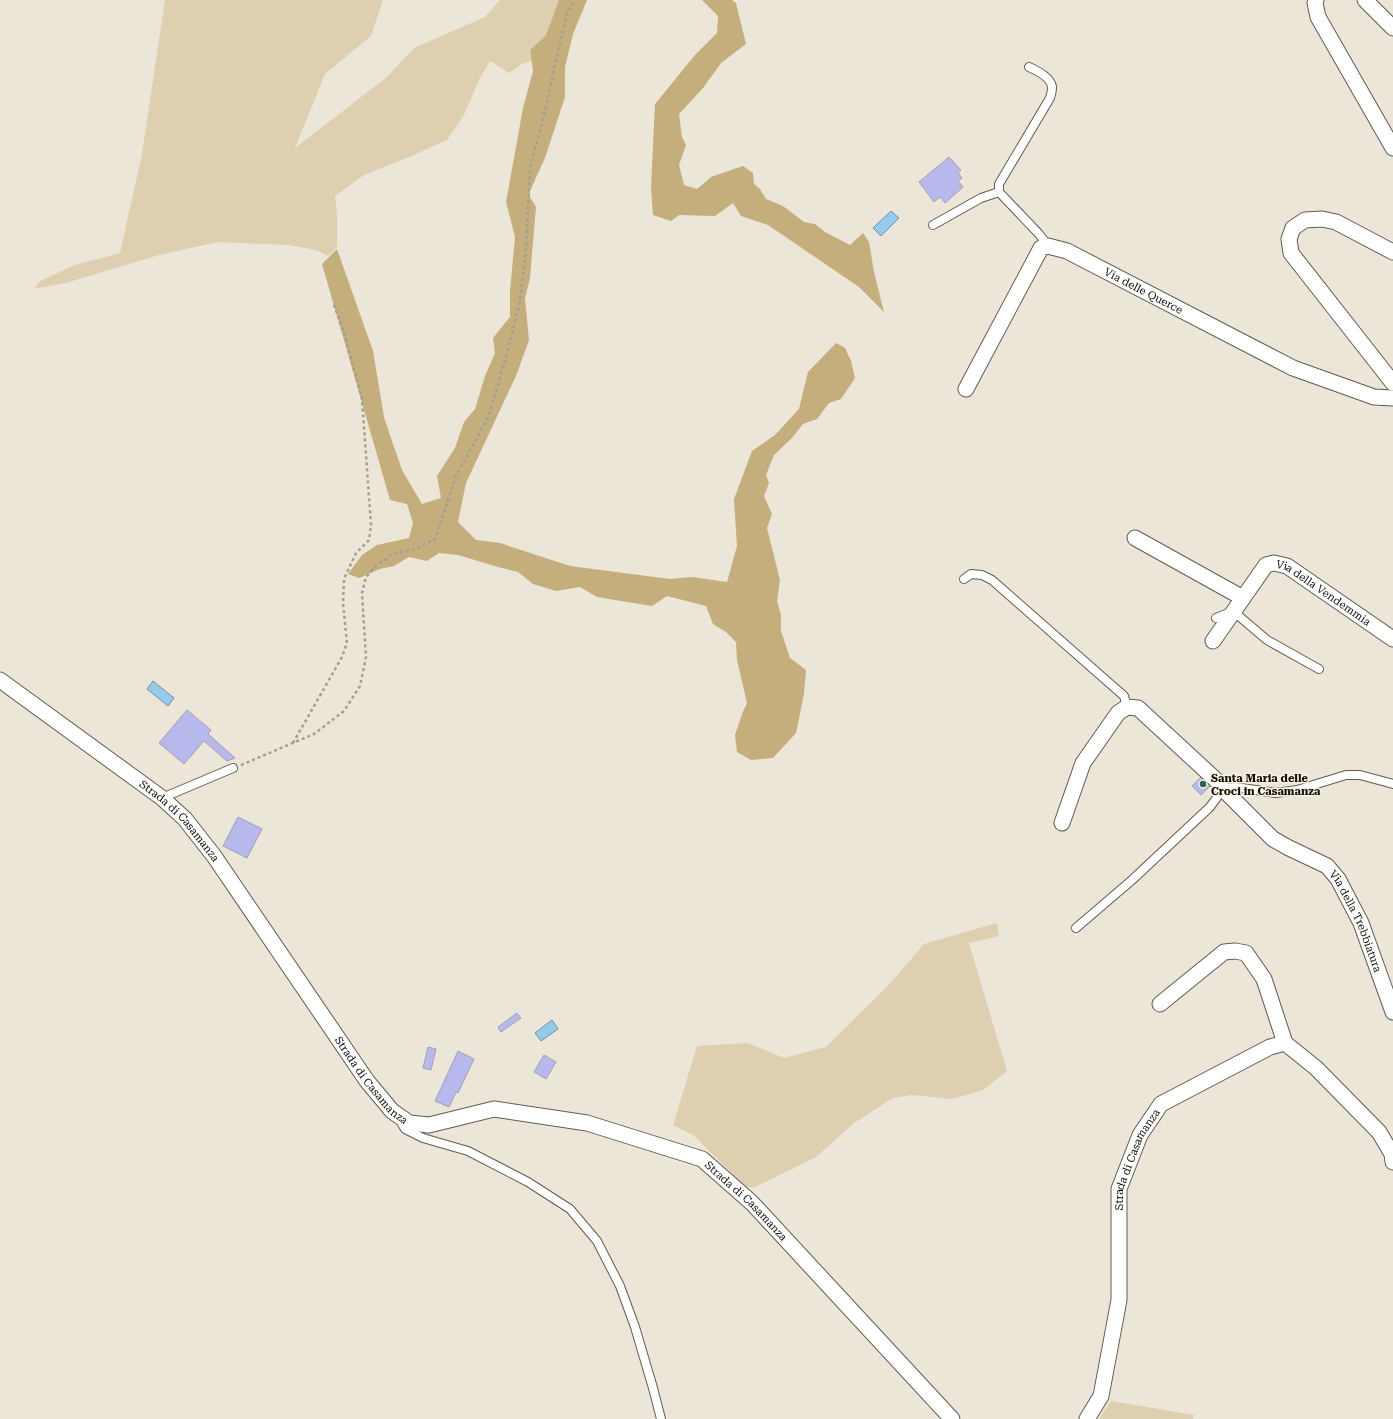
<svg xmlns="http://www.w3.org/2000/svg" width="1393" height="1419" font-family="'Roboto Serif',serif">
<rect width="100%" height="100%" fill="#ece6d8"/>
<!-- green -->
<g fill="#ddcfb0">
<polygon points="165,0 383,0 371,36 325,74 295,148 387,77 414,48 485,17 500,0 559,0 546,35 530,50 531,61 522,64 509,73 490,61 479,80 464,115 447,140 409,157 364,175 335,196 337,215 337,247 328,256 316,250 288,245 218,242 159,255 66,283 34,289 40,281 75,265 120,253 142,154"/>
<polygon points="997,923 999,936 969,943 1007,1071 983,1090 952,1099 912,1095 893,1098 854,1123 816,1157 755,1187 746,1187 693,1135 673,1125 697,1046 748,1043 784,1058 826,1047 888,986 924,944"/>
<polygon points="1111,1401 1194,1415 1193,1419 1099,1419"/>
</g>
<!-- forest -->
<g fill="#c4ae7b">
<polygon points="559,0 587,0 573,34 565,67 565,97 545,158 530,191 530,197 536,207 530,278 525,298 529,340 516,376 466,483 458,522 476,540 500,543 570,566 670,579 692,577 727,582 737,546 734,499 752,451 775,435 799,409 808,372 836,343 845,348 851,361 855,378 841,399 829,403 817,419 803,424 792,438 774,455 766,475 769,483 764,496 772,514 767,528 780,580 777,601 781,615 781,631 790,658 806,670 804,694 796,733 773,758 751,760 737,752 735,735 742,714 747,703 737,660 736,642 726,632 713,624 706,606 667,596 652,606 597,597 580,587 556,591 533,584 518,572 498,567 458,555 439,553 427,561 409,557 394,566 380,569 359,578 348,574 362,555 377,545 409,538 413,523 407,504 390,500 322,264 337,249 373,351 384,417 394,447 402,470 422,504 441,498 437,476 455,448 464,422 475,409 485,376 495,353 493,338 510,317 510,291 515,237 506,202 523,108 533,71 530,50 546,35"/>
<polygon points="702,0 732,0 736,3 746,44 721,63 703,88 679,114 682,137 686,145 679,165 684,185 697,189 711,177 743,166 753,173 754,184 760,189 766,199 783,206 804,222 815,224 825,232 850,245 863,233 869,242 874,272 884,312 859,287 768,225 741,216 733,203 715,216 679,215 671,221 653,215 651,187 655,104 695,55 717,33 718,16"/>
</g>
<!-- water -->
<g fill="#96caec" stroke="#6e92a8">
<polygon points="891,211 899,218 881,236 873,228"/>
<polygon points="153,681 174,698 168,706 147,689"/>
<polygon points="552,1020 558,1029 541,1041 535,1033"/>
</g>
<!-- building -->
<g fill="#b7b8eb" stroke="#a1a1af">
<polygon points="949,157 961,170 958,173 962,178 958,181 963,187 945,203 940,197 934,202 919,182"/>
<polygon points="187,710 211,730 208,734 235,758 227,761 204,741 184,764 159,743"/>
<polygon points="1206,772 1215,781 1201,795 1192,786"/>
<polygon points="238,817 262,829 247,858 223,846"/>
<polygon points="517,1013 521,1018 501,1032 498,1027"/>
<polygon points="428,1047 436,1049 431,1070 423,1068"/>
<polygon points="458,1051 474,1059 458,1093 456,1092 449,1107 435,1101"/>
<polygon points="544,1055 556,1062 546,1079 534,1072"/>
</g>
<g fill="none" stroke-linecap="round" stroke-linejoin="round">
<!-- service casing -->
<g stroke="#615c50" stroke-width="10">
<g id="service">
<path d="M999 192V184L1050 98C1051 95 1052 91 1052 88 1052 78 1038 71 1029 67"/>
<polyline points="933,225 981,198 999,192 1039,234 1048,246"/>
<polyline points="964,579 971,574 982,575 992,580 1124,696 1127,707"/>
<polyline points="1216,618 1233,611 1267,640 1319,669"/>
<polyline points="162,798 233,768"/>
<polyline points="1076,928 1132,880 1210,807 1223,789 1235,787 1276,793 1297,790 1346,775 1360,775 1393,784"/>
<polyline points="402,1124 405,1129 423,1138 468,1151 528,1182 570,1209 597,1241 620,1286 635,1327 653,1388 661,1419"/>
</g>
</g>
<!-- minor casing -->
<g stroke="#615c50" stroke-width="17">
<g id="minor">
<polyline points="1316,0 1315,3 1318,17 1393,148"/>
<polyline points="1365,0 1393,28"/>
<polyline points="1393,252 1336,222 1322,219 1305,220 1293,228 1289,239 1291,253 1393,383"/>
<path id="s1" d="M966 389 1041 248 1048 246 1067 251 1293 368 1374 397 1393 398"/>
<polyline points="1135,538 1243,598"/>
<path id="s2" d="M1213 641 1266 565 1274 563 1287 566 1393 639"/>
<path id="s3" d="M0 680 162 798 185 819 214 856 367 1081 392 1111 409 1123 429 1125 494 1109 587 1123 702 1159 752 1203 952 1419"/>
<path id="s4" d="M1062 823 1083 763 1118 713 1127 707 1138 708 1216 780 1223 789 1273 839 1289 848 1327 866 1338 879 1361 923 1393 1012"/>
<polyline points="1160,1004 1224,952 1235,951 1246,953 1264,979 1285,1043"/>
<path id="s5" d="M1087 1419 1101 1396 1119 1300V1189L1140 1135 1161 1104 1270 1047 1285 1043 1316 1068 1379 1132 1392 1154 1393 1162"/>
</g>
</g>
<!-- path -->
<g stroke="#a29e93" stroke-width="2.5" stroke-dasharray="3 3" stroke-linecap="butt">
<polyline points="293,743 342,657 347,643 343,603 344,579 356,553 369,540 371,525 362,399 345,336 334,305"/>
<polyline points="241,765 314,734 344,711 360,686 366,657 362,593 366,577 376,566 392,554 415,549 435,539 456,476 488,418 507,354 520,301 526,249 530,168 545,111 556,60 567,13 575,0"/>
</g>
<!-- service -->
<use href="#service" stroke="#fff" stroke-width="8"/>
<!-- minor -->
<use href="#minor" stroke="#fff" stroke-width="15"/>
</g>
<!-- markers -->
<circle fill="#296754" stroke="#f9f3e5" stroke-width="1.5" cx="1203" cy="784" r="4"/>
<g text-anchor="middle" stroke-width="3" stroke-linejoin="round" paint-order="stroke">
<!-- street labels -->
<g font-size="11" fill="#100e0a" stroke="#f9f3e5">
<text dy="4" stroke="none"><textPath href="#s1" startOffset="273">Via delle Querce</textPath></text>
<text dy="4" stroke="none"><textPath href="#s2" startOffset="159">Via della Vendemmia</textPath></text>
<text dy="4" stroke="none"><textPath href="#s3" startOffset="229">Strada di Casamanza</textPath></text>
<text dy="4" stroke="none"><textPath href="#s4" startOffset="458">Via della Trebbiatura</textPath></text>
<text dy="4" stroke="none"><textPath href="#s3" startOffset="553">Strada di Casamanza</textPath></text>
<text dy="4" stroke="none"><textPath href="#s5" startOffset="269">Strada di Casamanza</textPath></text>
<text dy="4" stroke="none"><textPath href="#s3" startOffset="973">Strada di Casamanza</textPath></text>
</g>
<!-- poi labels -->
<g font-size="11" font-weight="bold" fill="#100e0a" stroke="#f9f3e5" text-anchor="start">
<text x="1211" y="782">Santa Maria delle<tspan x="1211" dy="13">Croci in Casamanza</tspan></text>
</g>
</g>
</svg>
